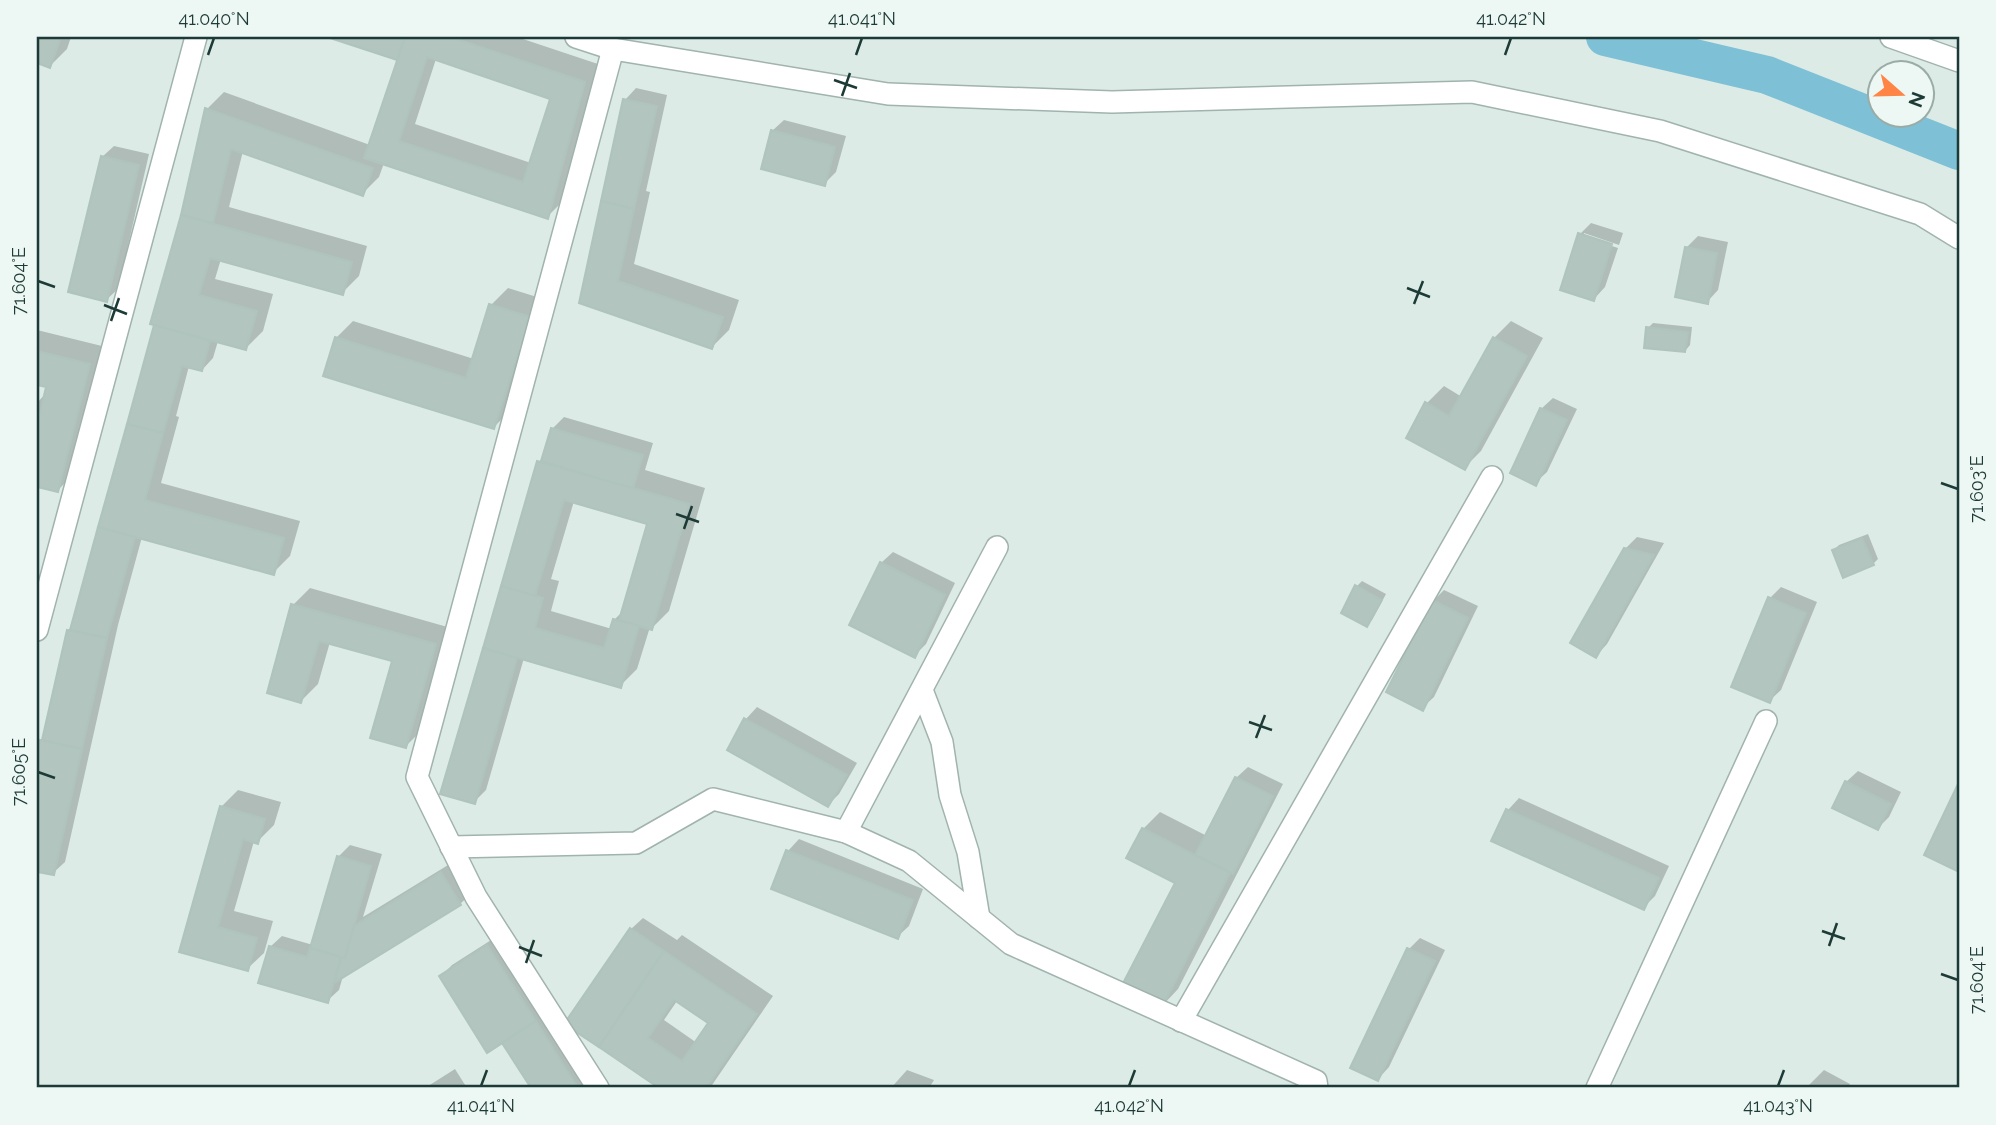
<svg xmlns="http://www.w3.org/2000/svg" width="1996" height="1125" font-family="Raleway,sans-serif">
<rect width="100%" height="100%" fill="#ddebe6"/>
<!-- shadow -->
<g fill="#0003" fill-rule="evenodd">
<polygon points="37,37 71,37 67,49 50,66 37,61"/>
<path d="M332 37H517L601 65 564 200 547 217 384 163 379 177 362 194 243 151 229 207 367 246 359 276 342 293 221 259 215 279 273 294 263 331 246 348 218 341 213 358 202 370 189 366 176 416 179 417 161 483 300 521 290 556 273 573 142 537 118 625 65 862 53 873 37 870V765L68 630 73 626 156 324 207 109 224 92 370 145 399 59ZM436 59 553 98 531 163 415 124Z"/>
<polygon points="636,88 667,95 646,191 650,192 634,264 739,300 729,330 712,347 581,302 625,100"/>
<polygon points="784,120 846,136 836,172 824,184 772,131"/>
<polygon points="114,146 149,154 118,289 106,300 102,157"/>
<polygon points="1591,223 1623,233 1619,245 1584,233 1584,237 1618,248 1605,287 1594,299 1580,234"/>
<polygon points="1698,236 1728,242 1718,290 1707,302 1686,248"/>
<polygon points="508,288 553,302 511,410 494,427 336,338 353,321 474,359 491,305"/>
<polygon points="1511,321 1543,338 1481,451 1464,468 1427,403 1444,386 1462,397 1494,338"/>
<polygon points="1653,323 1692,327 1690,345 1685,351 1648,328"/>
<polygon points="37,330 106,347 75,473 58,490 37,485 37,403 46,393 48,386 39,384 37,386"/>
<polygon points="1553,398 1577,409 1547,472 1535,483 1541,409"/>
<path d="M564 417 653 443 645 470 705 488 669 611 652 628 650 627 637 669 620 686 524 658 486 790 474 802 442 792 539 462 544 456 552 429ZM574 501 649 522 623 611 614 620 612 629 551 611 559 581 551 579Z"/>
<polygon points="1868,534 1878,559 1873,564 1834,550 1839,545"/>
<polygon points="1637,537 1664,543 1607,644 1596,656 1625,549"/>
<polygon points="893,552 955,583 926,644 914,656 881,563"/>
<polygon points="1362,581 1386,594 1372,620 1367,625 1357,586"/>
<polygon points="1781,587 1817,602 1781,690 1769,701 1770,598"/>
<polygon points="310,588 451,628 423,729 406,746 394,660 330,642 318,684 301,701 293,605"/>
<polygon points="1444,590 1478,606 1434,697 1422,708 1433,601"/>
<polygon points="757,707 857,763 839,794 828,805 729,749 746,719"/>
<polygon points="1248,767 1283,784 1178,989 1162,1006 1177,882 1143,829 1160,812 1207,836 1236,778"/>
<polygon points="1858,771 1901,792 1889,817 1878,828 1846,782"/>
<polygon points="238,790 281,802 274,825 257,842 254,841 234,911 273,921 264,953 247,969 182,951 221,807"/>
<polygon points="1519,798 1669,866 1655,896 1643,908 1508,810"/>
<polygon points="799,839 923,889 909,926 897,937 773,888 788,851"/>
<polygon points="350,845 382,854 363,917 453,862 472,893 460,904 343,976 339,990 327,1001 270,947 282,936 313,945 338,857"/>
<path d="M643 918 677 940 682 935 773 996 710 1088H662L600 1046 631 929ZM677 1001 710 1023 697 1043 664 1020Z"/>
<polygon points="499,935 606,1088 533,1088 502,1041 441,976 452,965"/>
<polygon points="1420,938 1445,950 1389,1067 1378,1079 1409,949"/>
<polygon points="455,1069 467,1088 425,1088"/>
<polygon points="907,1070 934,1080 929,1088 891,1088"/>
<polygon points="1824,1070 1850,1084 1848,1088 1806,1088"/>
</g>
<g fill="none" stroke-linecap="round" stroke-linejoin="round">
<!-- canal -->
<polyline stroke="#7ec0d6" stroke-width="38" points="1605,37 1767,75 1959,151"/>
</g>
<!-- building -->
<g fill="#b2c5bf" stroke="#afc4bd" stroke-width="2" fill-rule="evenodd">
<polygon points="37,37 61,37 50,68 37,63"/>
<polygon points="327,37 405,37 397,60"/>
<path d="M405 37H451L585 82 548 219 364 158ZM427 57 550 99 523 182 399 141Z"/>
<polygon points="623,99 657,106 634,209 601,201"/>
<polygon points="205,108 373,168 363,196 231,149 213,223 181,215"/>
<polygon points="771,130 835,147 825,186 761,169"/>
<polygon points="101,156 139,165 107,302 68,292"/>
<polygon points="601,201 634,209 618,281 723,317 712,349 579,303"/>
<polygon points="181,215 352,262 343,295 210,258 199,295 257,311 246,350 150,324"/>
<polygon points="1578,233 1612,244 1594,301 1560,290"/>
<polygon points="1685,247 1717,253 1708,304 1675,297"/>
<polygon points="489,304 537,319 526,353 519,351 494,429 323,376 335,337 466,378"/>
<polygon points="154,325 210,341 202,371 182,366 163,433 127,424"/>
<polygon points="1646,327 1688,332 1685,352 1644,348"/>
<polygon points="1493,337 1527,356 1465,470 1406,438 1425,402 1449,416"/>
<polygon points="37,351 90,364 58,492 37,487 37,412 40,413 46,387 37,385"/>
<polygon points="1540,408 1567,420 1536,486 1510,473"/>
<polygon points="127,424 163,433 145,500 284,538 274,575 98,527"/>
<polygon points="551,428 643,455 633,489 541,461"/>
<polygon points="537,461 689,504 652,630 619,620 647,524 564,500 535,596 501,586"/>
<polygon points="98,527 135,537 107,638 70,630"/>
<polygon points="1862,538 1874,565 1843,578 1832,550"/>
<polygon points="1624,548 1654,555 1596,658 1570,643"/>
<polygon points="880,562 945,595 915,658 849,625"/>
<polygon points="1355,585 1382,600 1367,627 1341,613"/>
<polygon points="501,586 543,598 535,628 604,648 613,619 639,626 621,688 483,648"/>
<polygon points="1768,597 1806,613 1770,703 1731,687"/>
<polygon points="1432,600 1468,618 1423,711 1386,692"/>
<polygon points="291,604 436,644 406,748 370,738 392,661 319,641 301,703 267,693"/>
<polygon points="67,630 107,638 82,749 42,740"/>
<polygon points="483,648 517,658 475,804 440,794"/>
<polygon points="744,718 847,775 828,807 727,750"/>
<polygon points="40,740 82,749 54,875 37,872 37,753"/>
<polygon points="1235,777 1273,796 1233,874 1195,855"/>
<polygon points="1845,781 1891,804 1878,830 1832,808"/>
<polygon points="1959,782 1959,872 1924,855"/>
<polygon points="220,806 265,819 258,844 243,839 218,927 257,938 248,971 179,952"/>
<polygon points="1506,809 1659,878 1644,910 1491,841"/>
<polygon points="1142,828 1230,873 1162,1008 1121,987 1175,883 1126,858"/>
<polygon points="786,850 913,900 898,939 771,889"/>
<polygon points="337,856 371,866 345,958 310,948"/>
<polygon points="441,872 461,905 334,983 341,957 345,958 354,926"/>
<polygon points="630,928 664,951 599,1047 564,1024"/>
<polygon points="487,945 536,1021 487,1053 439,976"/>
<polygon points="269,946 307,957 310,948 341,957 328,1003 258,983"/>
<polygon points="1407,948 1435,961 1378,1081 1350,1068"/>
<path d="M664 951 757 1014 706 1088H659L599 1047ZM674 1000 708 1023 682 1061 648 1038Z"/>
<polygon points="536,1021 578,1088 531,1088 502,1043"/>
</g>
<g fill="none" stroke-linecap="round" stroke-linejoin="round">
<!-- lane casing -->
<g stroke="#a0b3ae" stroke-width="24">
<g id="lane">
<polyline points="922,690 942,742 950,795 968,852 979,918"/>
<polyline points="846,832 997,547"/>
<polyline points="1181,1021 1492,477"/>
<polyline points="1597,1088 1766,721"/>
</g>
</g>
<!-- street casing -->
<g stroke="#a0b3ae" stroke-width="24">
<g id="street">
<polyline points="576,37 613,49 888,94 1112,102 1472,92 1660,131 1920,214 1959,238"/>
<polyline points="1891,37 1959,61"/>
<polyline points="37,630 196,37"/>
<polyline points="451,847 636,843 713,799 846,832 909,861 1011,944 1316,1081 1317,1088"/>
<polyline points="598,1088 476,897 417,777 613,49"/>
</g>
</g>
<!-- lane -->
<use href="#lane" stroke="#fff" stroke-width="21"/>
<!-- street -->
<use href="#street" stroke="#fff" stroke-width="21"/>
</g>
<!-- ticks -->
<path fill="none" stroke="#1d3b36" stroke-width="2.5" d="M208 55 214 38M856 55 862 38M1505 55 1511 38M834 80 857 88M842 96 850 73M38 281 55 287M1407 288 1430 297M1414 304 1423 281M104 305 127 314M111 321 119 298M1941 483 1958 489M676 514 699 522M684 529 692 506M1249 722 1272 730M1256 738 1265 715M38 772 55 778M1822 931 1845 939M1829 946 1837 923M519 947 542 956M526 963 534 940M1941 974 1958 980M481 1086 487 1070M1129 1086 1135 1070M1778 1086 1784 1070"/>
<!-- border -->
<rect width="1996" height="1125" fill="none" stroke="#edf7f3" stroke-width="77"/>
<!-- north arrow -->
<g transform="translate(1901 94) rotate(110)"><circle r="33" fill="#edf7f3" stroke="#9aaca7" stroke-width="2"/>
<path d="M0-5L12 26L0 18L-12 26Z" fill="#ff8546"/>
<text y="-10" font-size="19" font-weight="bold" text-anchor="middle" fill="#1d3b36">N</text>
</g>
<rect x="38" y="38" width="1920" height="1048" fill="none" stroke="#1d3b36" stroke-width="2.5"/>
<g font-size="18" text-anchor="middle" fill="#1d3b36">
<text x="214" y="25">41.040°N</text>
<text x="862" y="25">41.041°N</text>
<text x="1511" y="25">41.042°N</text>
<text transform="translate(19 281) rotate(-90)" y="6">71.604°E</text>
<text transform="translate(1977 489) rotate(-90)" y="6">71.603°E</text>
<text transform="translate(19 772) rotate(-90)" y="6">71.605°E</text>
<text transform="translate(1977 980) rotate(-90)" y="6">71.604°E</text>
<text x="481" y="1112">41.041°N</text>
<text x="1129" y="1112">41.042°N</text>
<text x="1778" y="1112">41.043°N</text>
</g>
</svg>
